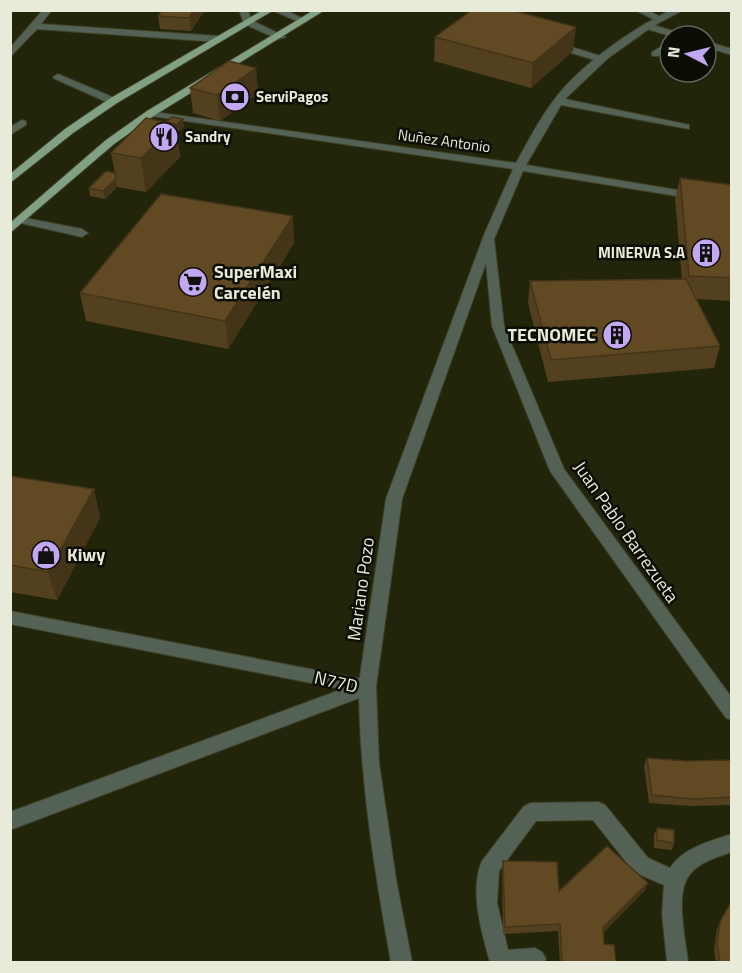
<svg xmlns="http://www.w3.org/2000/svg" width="742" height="973" font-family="'Titillium Web',sans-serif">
<rect width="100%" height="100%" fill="#23250b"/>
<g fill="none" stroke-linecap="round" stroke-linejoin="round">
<!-- service casing -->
<g stroke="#3f4128" stroke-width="2">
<g id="service">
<polygon points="635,10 648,10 664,19 657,21"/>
<polygon points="647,23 683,34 685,36 670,36 644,28 644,24"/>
<polygon points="670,41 670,48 658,56 652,56 652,52"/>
<polygon points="706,41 732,49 732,55 706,47"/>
<polygon points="555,42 604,57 606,59 601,62 552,47 550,45"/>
<polygon points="58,74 117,99 118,101 109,103 55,79 53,77"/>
<polygon points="22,120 26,121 26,125 10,135 10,127"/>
<polygon points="20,217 82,229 88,233 82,237 16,222 16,218"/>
<polygon points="10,611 367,680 373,682 376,687 373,692 367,694 10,624"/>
<path d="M598 802 605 805 648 858 670 868C683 848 710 841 732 834V852C717 857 700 862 690 874 674 893 686 940 688 962H667L662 914 664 885 634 872 593 820 536 821 499 871 497 903 508 950 535 948 542 952 546 959 544 962H490C482 933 469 891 482 861L524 806 531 803Z"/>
</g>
</g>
<!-- minor casing -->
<g stroke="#3f4128" stroke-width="2">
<g id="minor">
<polygon points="43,10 52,10 41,24 218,36 223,39 218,42 37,29 10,57 10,48"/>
<path d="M671 10H683L653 26 607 59 565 99 685 124 689 125V129L561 105 526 165 732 199V205L523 171 494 239 504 326 564 469 732 698V720L726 718 550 471 492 326 486 263 402 499 376 687 379 763 396 879 412 962H391C375 874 361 787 359 698L10 830V812L359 683 386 499 484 235 513 169 151 116 147 115V111L516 163C528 142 539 119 554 100 580 65 632 29 671 10Z"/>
</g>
</g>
<!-- tertiary casing -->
<g stroke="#3f4128" stroke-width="2">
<g id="tertiary">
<polygon points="239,10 248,10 251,20 286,37 278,39 244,24"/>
<polygon points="272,10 285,10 308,21 301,23"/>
</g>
</g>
<!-- primary casing -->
<g stroke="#3f4128" stroke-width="2">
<g id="primary">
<polygon points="263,10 274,10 117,103 73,133 10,183 10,174 65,129 109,99"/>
<polygon points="314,10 325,10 155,115 114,144 10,233 10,223 106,140 147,111"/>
</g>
</g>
<!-- service -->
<use href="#service" fill="#536254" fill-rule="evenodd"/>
<!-- minor -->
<use href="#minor" fill="#536254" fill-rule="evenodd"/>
<!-- tertiary -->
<use href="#tertiary" fill="#536254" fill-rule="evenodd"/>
<!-- primary -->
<use href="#primary" fill="#81a084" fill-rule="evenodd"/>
</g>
<!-- wall -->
<g fill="#53401e">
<polygon points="162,10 205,10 191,31 160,29 158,16"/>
<polygon points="435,37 573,51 531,88 434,61"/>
<polygon points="256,68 258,93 220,121 193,113 190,88"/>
<polygon points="184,127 177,132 180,157 146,192 117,187 105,199 90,196 89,188 115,173 111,153"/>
<polygon points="680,178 732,185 732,301 696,299 720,346 714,368 548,382 528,303 530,281 682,279 675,199"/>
<polygon points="294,243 228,349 86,321 80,293"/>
<polygon points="10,476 94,489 100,518 57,600 10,592"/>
<polygon points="647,758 686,761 732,760 732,805 691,806 649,803 644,766"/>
<polygon points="657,828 674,843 672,850 654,848 654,835"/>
<polygon points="503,861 559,891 648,883 645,890 604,932 604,944 616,963 560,963 558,931 503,934 502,869"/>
<polygon points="730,904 732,963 716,963 714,950 717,929"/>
</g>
<!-- shaded-wall -->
<g fill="#443418">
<polygon points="194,10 205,10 191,31 189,18"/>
<polygon points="576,27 573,51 531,88 533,63"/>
<polygon points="256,68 258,93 220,121 217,95"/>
<polygon points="183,119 184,127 177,132 180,157 146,192 141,158 175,124"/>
<polygon points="116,179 117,187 105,199 103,191"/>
<polygon points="293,216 294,243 228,349 225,321"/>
<polygon points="94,489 100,518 57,600 48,572"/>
<polygon points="648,883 645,890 601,934 603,927"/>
</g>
<!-- building -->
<g fill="#614a23" stroke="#443418" stroke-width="1.5">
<polygon points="162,10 194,10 189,18 158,16"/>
<polygon points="472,10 511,10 576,27 533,63 435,37"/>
<polygon points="229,61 256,68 217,95 190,88"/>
<polygon points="172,117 183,119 176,125 175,124 166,122"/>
<polygon points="146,118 175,124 141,158 111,153"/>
<polygon points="106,171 115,173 116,179 103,191 89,188"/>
<polygon points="680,178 732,185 732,278 689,276"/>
<polygon points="161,194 293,216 225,321 80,293"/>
<polygon points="686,279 720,346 551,360 530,281"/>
<polygon points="10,476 94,489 48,572 10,565"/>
<polygon points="647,758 686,761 732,760 732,797 694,799 652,795"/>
<polygon points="657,828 674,830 674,843 657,840"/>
<polygon points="607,846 648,883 603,927 604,944 614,945 616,963 562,963 560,924 505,927 503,861 557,862 559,891"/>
<polygon points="732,903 732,963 720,963 717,943 720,922 730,904"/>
</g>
<!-- icons -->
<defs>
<g id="bank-disc" transform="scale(1.5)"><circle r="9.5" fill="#c2a7f2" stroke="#0c0d04"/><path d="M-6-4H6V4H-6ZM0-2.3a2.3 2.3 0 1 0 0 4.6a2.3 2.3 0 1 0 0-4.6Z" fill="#111"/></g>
<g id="restaurant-disc" transform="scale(1.5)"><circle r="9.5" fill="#c2a7f2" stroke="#0c0d04"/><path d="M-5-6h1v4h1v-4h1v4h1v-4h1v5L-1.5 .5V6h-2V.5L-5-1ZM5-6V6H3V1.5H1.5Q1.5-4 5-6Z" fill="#111"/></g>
<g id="building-disc" transform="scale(1.5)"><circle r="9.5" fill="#c2a7f2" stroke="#0c0d04"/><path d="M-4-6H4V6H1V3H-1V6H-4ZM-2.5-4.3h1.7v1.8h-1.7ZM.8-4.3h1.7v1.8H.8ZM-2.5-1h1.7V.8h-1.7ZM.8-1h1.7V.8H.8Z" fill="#111"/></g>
<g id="supermarket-disc" transform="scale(1.5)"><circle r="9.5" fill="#c2a7f2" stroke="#0c0d04"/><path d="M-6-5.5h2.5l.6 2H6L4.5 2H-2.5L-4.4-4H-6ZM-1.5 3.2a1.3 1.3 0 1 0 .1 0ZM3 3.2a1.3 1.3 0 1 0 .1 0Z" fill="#111"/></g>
<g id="shop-disc" transform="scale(1.5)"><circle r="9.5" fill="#c2a7f2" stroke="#0c0d04"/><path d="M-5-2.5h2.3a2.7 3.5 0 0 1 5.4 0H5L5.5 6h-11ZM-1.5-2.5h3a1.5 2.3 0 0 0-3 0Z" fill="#111"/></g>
</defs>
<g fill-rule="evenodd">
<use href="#bank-disc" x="235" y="97"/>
<use href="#restaurant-disc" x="164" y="137"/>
<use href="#building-disc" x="706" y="253"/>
<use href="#supermarket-disc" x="193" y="282"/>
<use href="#building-disc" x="617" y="335"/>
<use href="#shop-disc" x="46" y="555"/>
</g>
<g text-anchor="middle" stroke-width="5" stroke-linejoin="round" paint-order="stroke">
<!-- far-poi labels -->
<g font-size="15" font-weight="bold" fill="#e8eada" stroke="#0c0d04" text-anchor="start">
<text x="256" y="102">ServiPagos</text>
<text x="185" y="142">Sandry</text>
<text x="685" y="258" text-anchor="end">MINERVA S.A</text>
</g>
<!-- far-street labels -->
<g font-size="15" fill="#e8eada" stroke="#0c0d04">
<text transform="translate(444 141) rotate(8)" y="5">Nuñez Antonio</text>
</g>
<!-- poi labels -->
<g font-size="18" font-weight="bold" fill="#e8eada" stroke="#0c0d04" text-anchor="start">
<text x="214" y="278">SuperMaxi<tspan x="214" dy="21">Carcelén</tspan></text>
<text x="596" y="341" text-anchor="end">TECNOMEC</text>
<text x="67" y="561">Kiwy</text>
</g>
<!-- street labels -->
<g font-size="18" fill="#e8eada" stroke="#0c0d04">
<text transform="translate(626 532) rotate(55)" y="6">Juan Pablo Barrezueta</text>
<text transform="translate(361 589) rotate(-82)" y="6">Mariano Pozo</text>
<text transform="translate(336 682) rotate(13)" y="6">N77D</text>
</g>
</g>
<!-- border -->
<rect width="742" height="973" fill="none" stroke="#e8eada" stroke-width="24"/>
<!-- north arrow -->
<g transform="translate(688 54) rotate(277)"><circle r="28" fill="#0c0d04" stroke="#64655a" stroke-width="1.5"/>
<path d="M0-4.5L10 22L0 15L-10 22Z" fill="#c2a7f2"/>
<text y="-9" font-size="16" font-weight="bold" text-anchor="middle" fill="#e8eada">N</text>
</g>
</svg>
